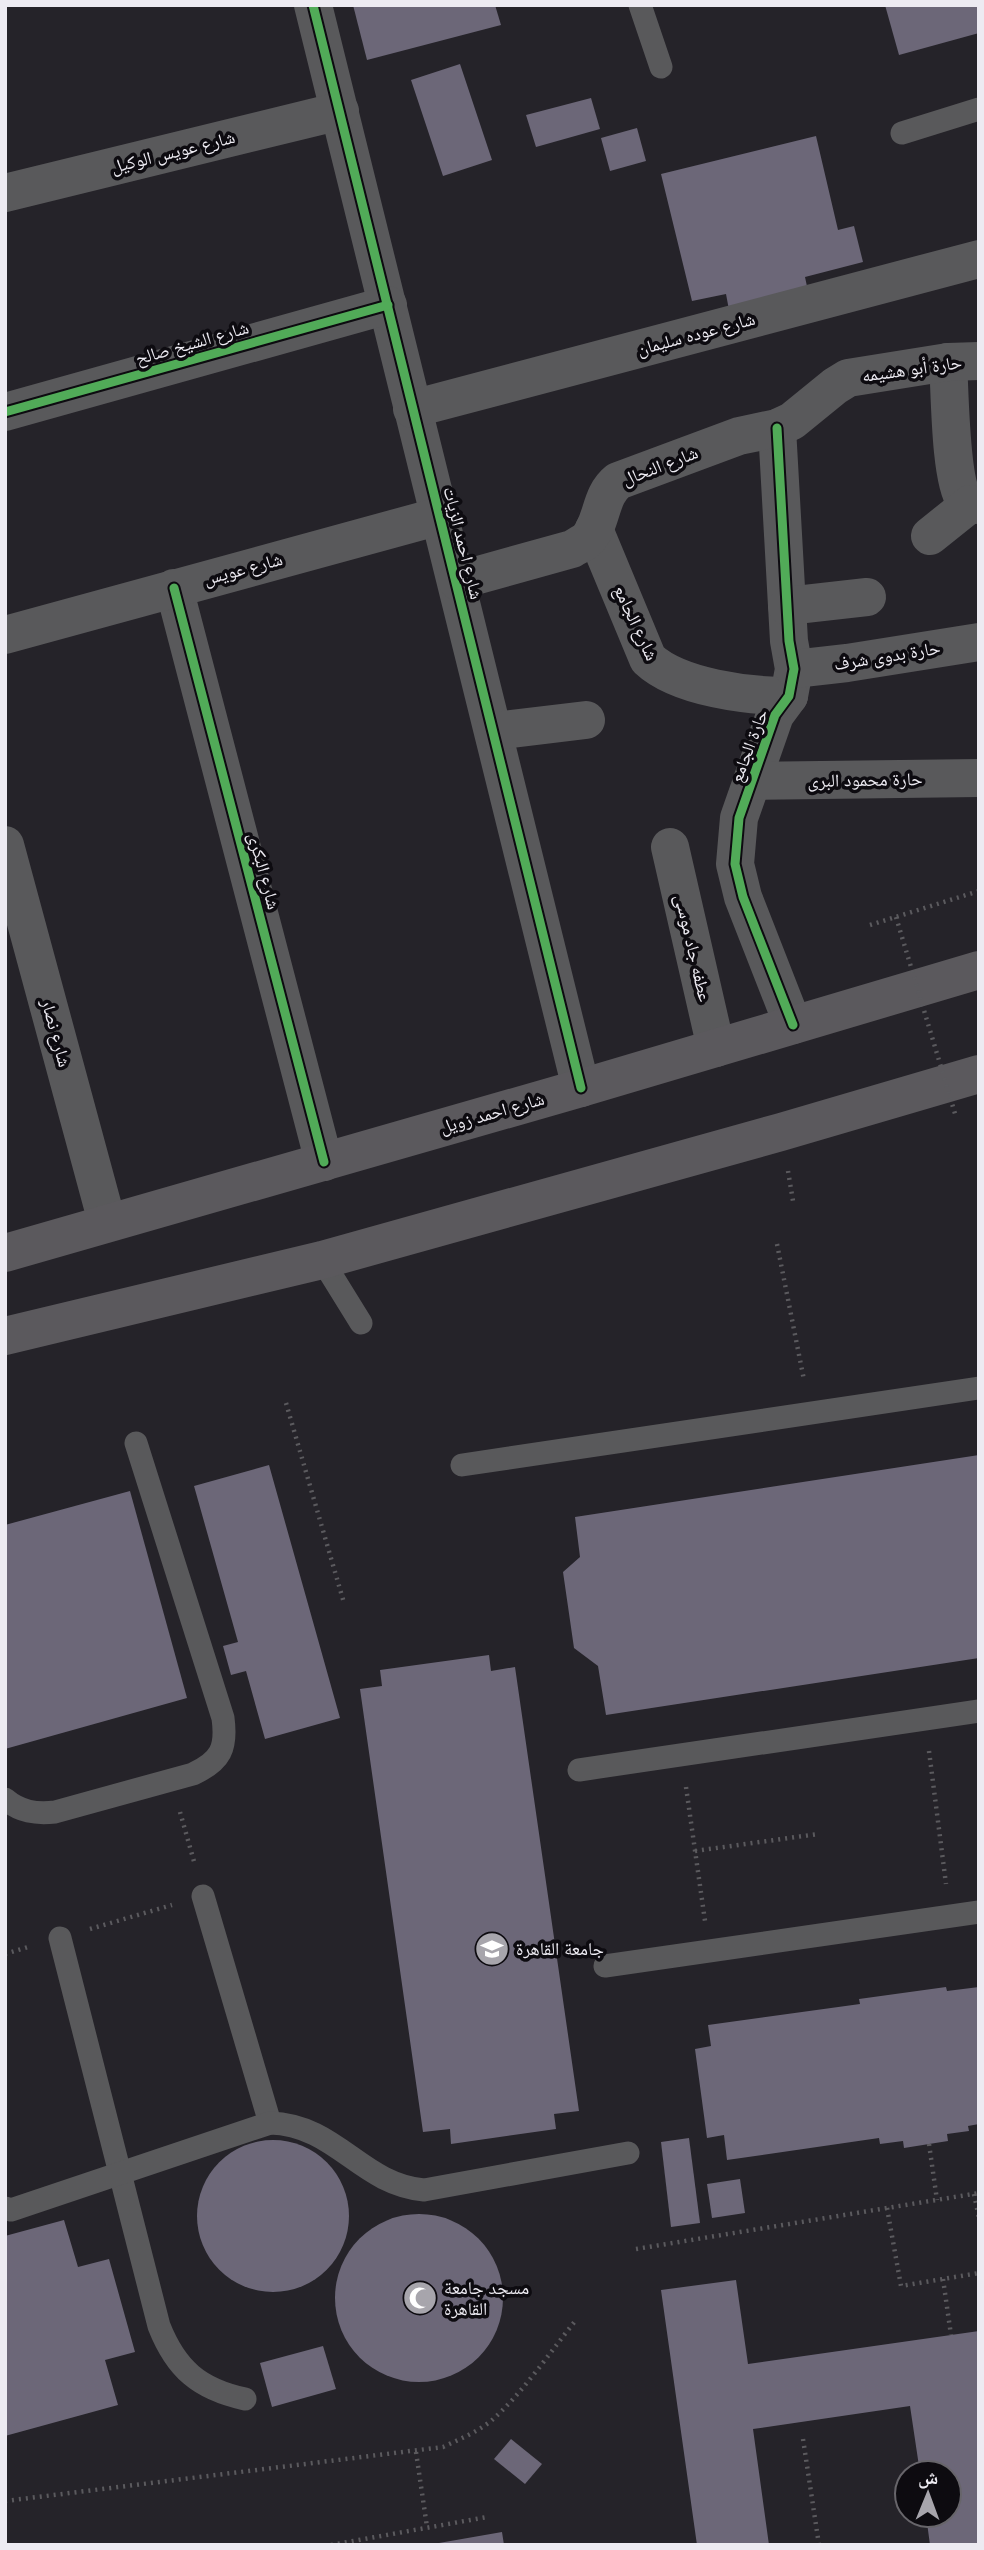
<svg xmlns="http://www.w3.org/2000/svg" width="984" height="2550" font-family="Poppins,'Noto Naskh Arabic',sans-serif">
<rect width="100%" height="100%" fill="#252329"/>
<!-- building -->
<g fill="#6c6778">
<polygon points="353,5 495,5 501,25 367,60"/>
<polygon points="885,5 979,5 979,33 899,55"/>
<polygon points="460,64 492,160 443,176 411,80"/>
<polygon points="591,98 600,129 536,147 526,115"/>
<polygon points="637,128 646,161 610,171 601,138"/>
<polygon points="816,136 838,230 854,226 863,262 805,277 808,291 729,310 726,294 692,301 661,174"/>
<polygon points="979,1455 979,1658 606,1715 598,1666 574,1648 563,1572 580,1557 575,1517"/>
<polygon points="269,1465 340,1718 265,1739 246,1671 231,1675 223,1646 238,1642 194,1486"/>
<polygon points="130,1491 187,1698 5,1749 5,1525"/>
<polygon points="489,1655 491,1671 515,1667 579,2111 554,2114 556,2129 451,2144 450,2129 423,2132 360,1689 382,1686 380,1670"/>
<polygon points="946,1987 947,1991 979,1987 979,2124 968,2126 969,2131 947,2134 948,2141 904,2148 903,2141 880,2144 879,2138 727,2160 724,2135 707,2138 695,2049 711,2046 708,2025 860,2004 859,1999"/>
<polygon points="689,2138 700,2223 671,2227 661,2142"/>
<circle cx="273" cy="2216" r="76"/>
<polygon points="740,2179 745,2213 712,2218 707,2184"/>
<circle cx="419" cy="2298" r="84"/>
<polygon points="64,2220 78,2267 109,2259 135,2352 105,2360 118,2405 5,2436 5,2236"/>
<polygon points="736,2280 748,2364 979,2331 979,2545 930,2545 926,2515 949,2515 949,2473 920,2473 910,2406 753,2429 769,2545 697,2545 661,2290"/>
<polygon points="323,2346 336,2389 272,2407 260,2363"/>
<polygon points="511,2439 542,2464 525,2484 494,2459"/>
<polygon points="502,2532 504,2545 439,2545 439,2543"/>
</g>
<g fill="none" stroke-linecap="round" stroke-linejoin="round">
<!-- path -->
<g stroke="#5b5a5e" stroke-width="4.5" stroke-dasharray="2 5" stroke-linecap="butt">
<polyline points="870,925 979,891"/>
<polyline points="788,1171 793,1201"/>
<polyline points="777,1244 804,1380"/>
<polyline points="286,1403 344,1603"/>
<polyline points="929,1751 946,1884"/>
<polyline points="686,1787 705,1921"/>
<polyline points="180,1812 195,1865"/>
<polyline points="695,1851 818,1834"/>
<polyline points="90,1929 172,1905"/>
<polyline points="5,1954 28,1947"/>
<polyline points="929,2144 937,2200"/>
<polyline points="974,2194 979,2218"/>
<polyline points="887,2208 901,2286 979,2273"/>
<polyline points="636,2249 979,2193"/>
<polyline points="943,2279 951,2335"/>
<polyline points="803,2439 819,2545"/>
<polyline points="416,2452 427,2527"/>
<path d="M5 2501 443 2447C460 2439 477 2432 491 2421 521 2395 551 2351 576 2320"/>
<polyline points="331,2545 487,2517"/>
</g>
<!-- lane -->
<g stroke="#59595b" stroke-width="23">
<polyline points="640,5 661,67"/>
<polyline points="902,133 979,109"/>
<polyline points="322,1260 361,1323"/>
<polyline points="462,1465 979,1388"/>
<polyline points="579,1770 979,1711"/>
<path d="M5 1799C20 1812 36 1814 55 1812L193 1774C221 1761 227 1748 223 1718L136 1443"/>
<polyline points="203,1896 270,2123"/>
<path d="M60 1938 159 2326C176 2369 199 2389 245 2399"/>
<polyline points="605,1966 979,1912"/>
<path d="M5 2208 11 2210 270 2123C337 2125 360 2184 424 2190L628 2153"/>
</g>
<!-- street -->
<g stroke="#59595b" stroke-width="38">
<polyline points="313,5 581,1088"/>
<polyline points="5,193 340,111"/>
<path d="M948 362C950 391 950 479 964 499 968 504 973 505 979 505"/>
<polyline points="412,409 979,259"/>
<polyline points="5,412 388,305"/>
<polyline points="777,428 789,641 794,669 789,696 775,715 739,818 735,864 743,897 793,1025"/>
<path d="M594 529 648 659C679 688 749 696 789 696"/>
<polyline points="930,536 970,504"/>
<path d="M457 581 572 549C577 546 583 543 587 540 603 523 599 496 618 481L739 436 777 428 792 421 835 386 848 378 948 362 979 361"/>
<polyline points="174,588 324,1162"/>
<polyline points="787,606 867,597"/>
<polyline points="5,635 440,516"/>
<polyline points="794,669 847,663 979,642"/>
<polyline points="494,731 586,720"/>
<polyline points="752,781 979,778"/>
<polyline points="5,845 107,1222"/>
<polyline points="670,847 716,1048"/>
</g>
<!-- primary -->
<g stroke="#5b595d" stroke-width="38">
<polyline points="5,1253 581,1088 979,970"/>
<polyline points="5,1336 322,1260 781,1132 979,1074"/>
</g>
<!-- path-bridge -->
<polyline stroke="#5b5a5e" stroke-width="4.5" stroke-dasharray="2 5" stroke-linecap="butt" points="896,917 956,1117"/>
<!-- cycleway casing -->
<g stroke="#0d0b10" stroke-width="13">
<g id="cycleway">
<polyline points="313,5 581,1088"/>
<polyline points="5,412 388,305"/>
<polyline points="777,428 789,641 794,669 789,696 775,715 739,818 735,864 743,897 793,1025"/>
<polyline points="174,588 324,1162"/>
</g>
</g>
<!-- cycleway -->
<use href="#cycleway" stroke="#51ab58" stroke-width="9"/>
</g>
<!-- icons -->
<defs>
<g id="university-disc" transform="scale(1.75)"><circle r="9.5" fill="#a7a5ac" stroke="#0d0b10"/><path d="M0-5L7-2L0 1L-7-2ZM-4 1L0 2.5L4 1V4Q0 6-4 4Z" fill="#fff"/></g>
<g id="mosque-disc" transform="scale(1.75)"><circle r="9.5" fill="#a7a5ac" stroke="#0d0b10"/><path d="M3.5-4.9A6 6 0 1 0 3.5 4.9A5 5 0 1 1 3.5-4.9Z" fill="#fff"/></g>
</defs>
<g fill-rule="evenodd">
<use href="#university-disc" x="492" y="1949"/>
<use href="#mosque-disc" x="420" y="2298"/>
</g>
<g text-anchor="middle" stroke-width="7" stroke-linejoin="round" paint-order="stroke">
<!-- street labels -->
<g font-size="18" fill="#edebf2" stroke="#0d0b10">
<text transform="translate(173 152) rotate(-14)" y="6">شارع عويس الوكيل</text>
<text transform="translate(696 334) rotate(-15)" y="6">شارع عوده سليمان</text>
<text transform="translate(192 343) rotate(-16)" y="6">شارع الشيخ صالح</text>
<text transform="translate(912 369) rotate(-8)" y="6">حارة أبو هشيمه</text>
<text transform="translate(660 466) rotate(-21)" y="6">شارع النحال</text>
<text transform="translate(463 543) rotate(76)" y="6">شارع احمد الزيات</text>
<text transform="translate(243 569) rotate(-15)" y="6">شارع عويس</text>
<text transform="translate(636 623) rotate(65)" y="6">شارع الجامع</text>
<text transform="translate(887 656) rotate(-9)" y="6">حارة بدوى شرف</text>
<text transform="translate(749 746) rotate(-69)" y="6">حارة الجامع</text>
<text transform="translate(865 780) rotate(-1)" y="6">حارة محمود البرى</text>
<text transform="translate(264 871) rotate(75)" y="6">شارع البكرى</text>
<text transform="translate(693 948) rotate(77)" y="6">عطفه جاد موسى</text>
<text transform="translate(56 1033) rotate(75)" y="6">شارع نصار</text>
<text transform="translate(492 1113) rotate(-16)" y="6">شارع احمد زويل</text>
</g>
<!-- poi labels -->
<g font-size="18" fill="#edebf2" stroke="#0d0b10" text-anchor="start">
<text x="516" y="1955">جامعة القاهرة</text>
<text x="444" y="2294">مسجد جامعة<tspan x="444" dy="21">القاهرة</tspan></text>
</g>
</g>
<!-- border -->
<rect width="984" height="2550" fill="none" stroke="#edebf2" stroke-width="14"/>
<!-- north arrow -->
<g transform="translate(928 2494) rotate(1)"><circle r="33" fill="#0d0b10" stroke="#67656a" stroke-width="2"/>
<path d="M0-5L12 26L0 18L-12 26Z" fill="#a7a5ac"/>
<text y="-10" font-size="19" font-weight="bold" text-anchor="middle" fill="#edebf2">ش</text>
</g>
</svg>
